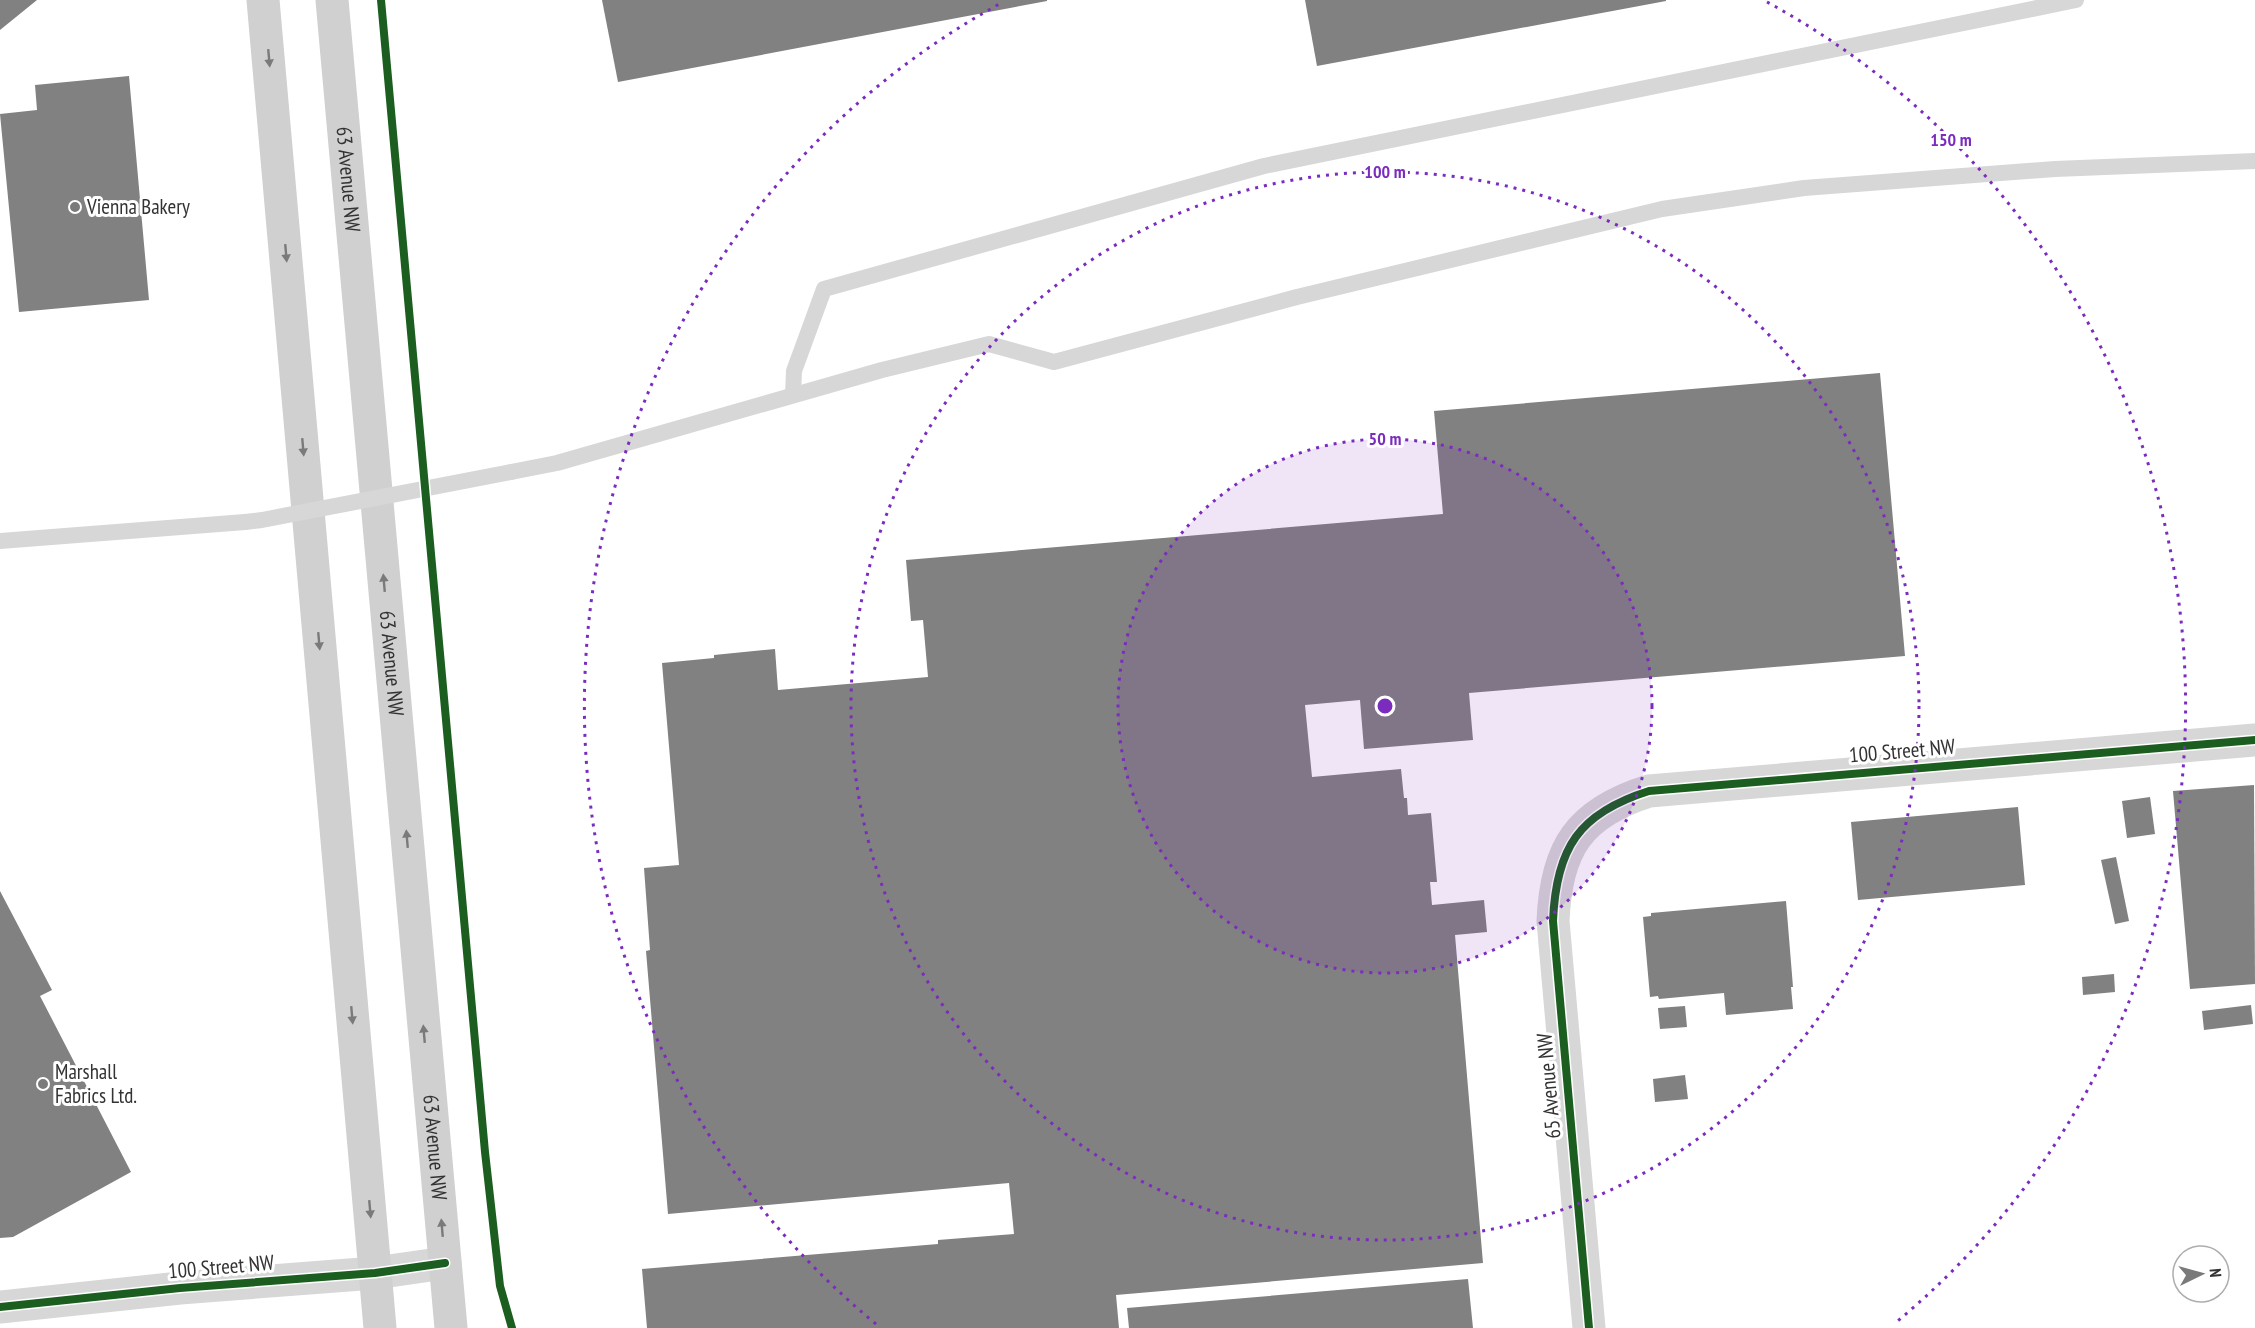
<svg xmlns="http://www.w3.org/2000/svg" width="2255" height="1328" font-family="'PT Sans Narrow',sans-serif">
<rect width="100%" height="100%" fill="#fff"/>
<!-- building -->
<g fill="#818181">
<polygon points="0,0 37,0 0,30"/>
<polygon points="602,0 1047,0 1047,1 618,82"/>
<polygon points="1305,0 1666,0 1666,1 1317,66"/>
<polygon points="129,76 149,300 19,312 0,114 37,110 35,85"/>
<polygon points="1880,373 1905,656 1469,693 1473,740 1364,749 1360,700 1305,705 1312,777 1401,769 1404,798 1407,798 1408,815 1431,813 1437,882 1430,882 1432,905 1484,900 1487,932 1455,935 1483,1263 1116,1295 1119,1328 647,1328 642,1269 938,1244 938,1240 1014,1234 1009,1183 668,1214 646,951 650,950 644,868 679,865 662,663 714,658 714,655 775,649 778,690 928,677 923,620 911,621 906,560 1443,514 1434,411"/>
<polygon points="2254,785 2255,984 2190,989 2173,791"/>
<polygon points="2150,797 2155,834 2127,838 2122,801"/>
<polygon points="2018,807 2025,885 1858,900 1851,822"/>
<polygon points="2116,857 2129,921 2115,924 2101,860"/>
<polygon points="0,891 52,990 40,996 131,1172 13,1237 0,1238"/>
<polygon points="1786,901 1793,987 1791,987 1793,1009 1726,1015 1724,993 1659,999 1658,996 1650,997 1643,917 1651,916 1651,913"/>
<polygon points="2114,974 2115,992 2083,995 2082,977"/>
<polygon points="2251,1005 2253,1024 2204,1030 2202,1011"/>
<polygon points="1685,1006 1687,1027 1660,1029 1658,1008"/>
<polygon points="1685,1075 1688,1099 1655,1102 1653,1079"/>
<polygon points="1468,1279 1473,1328 1129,1328 1127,1308"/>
</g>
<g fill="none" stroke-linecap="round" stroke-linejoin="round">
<!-- lane -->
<g stroke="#d7d7d7" stroke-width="16">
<polyline points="793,395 794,371 824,289 1264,166 2076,0"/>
<polyline points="511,472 557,463 882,370 989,344 1054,362 1297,297 1662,209 1804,188 2055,169 2255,161"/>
<polyline points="0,541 245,522"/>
</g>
<!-- street -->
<g stroke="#d7d7d7" stroke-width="33">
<polyline points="0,1307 180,1288 375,1273 445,1263"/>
<path d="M1589 1328 1553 921C1556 848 1579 813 1649 791L2255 740"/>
</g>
<!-- secondary -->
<g stroke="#d0d0d0" stroke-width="33">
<polyline points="263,0 380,1328"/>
<path id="s1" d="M332 0 451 1328"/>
</g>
<!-- lane-bridge -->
<polyline stroke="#d7d7d7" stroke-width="16" points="245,522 262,520 511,472"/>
<!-- cycleway casing -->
<g stroke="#fff" stroke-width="11">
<g id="cycleway">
<polyline points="381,0 485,1152 500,1286 512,1328"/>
<polyline points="0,1307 180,1288 375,1273 445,1263"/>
<path d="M1589 1328 1553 921C1556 848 1579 813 1649 791L2255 740"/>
</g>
</g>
<!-- cycleway -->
<use href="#cycleway" stroke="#1b5e20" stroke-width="8"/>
</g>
<!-- one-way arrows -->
<defs><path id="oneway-solid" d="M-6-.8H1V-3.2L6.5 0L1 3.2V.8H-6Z" transform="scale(1.5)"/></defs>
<g fill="#7a7a7a">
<use href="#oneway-solid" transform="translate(269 58) rotate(85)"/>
<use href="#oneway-solid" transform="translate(286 253) rotate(85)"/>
<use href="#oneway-solid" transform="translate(303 447) rotate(85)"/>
<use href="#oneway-solid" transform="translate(384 583) rotate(-95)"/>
<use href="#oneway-solid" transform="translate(319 641) rotate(85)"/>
<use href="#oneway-solid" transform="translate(407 839) rotate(-95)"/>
<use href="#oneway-solid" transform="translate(352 1015) rotate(85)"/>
<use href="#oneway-solid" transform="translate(424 1034) rotate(-95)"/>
<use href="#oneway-solid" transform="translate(370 1209) rotate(85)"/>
<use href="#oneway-solid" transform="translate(442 1228) rotate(-95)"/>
</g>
<!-- distance rings -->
<circle cx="1385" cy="706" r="267" fill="#7b2cbf" fill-opacity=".12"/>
<g fill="none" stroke="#7b2cbf" stroke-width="3" stroke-dasharray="3 6">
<circle cx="1385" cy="706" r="267"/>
<circle cx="1385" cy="706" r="534"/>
<path d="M876 1324A801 801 0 0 1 1003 2M1767 2A801 801 0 0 1 1894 1324"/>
</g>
<!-- markers -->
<g fill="#7a7a7a" stroke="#fff" stroke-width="2">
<circle cx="75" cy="207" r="6"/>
<circle cx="43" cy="1084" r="6"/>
</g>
<g text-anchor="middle" stroke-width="6" stroke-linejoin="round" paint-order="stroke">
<!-- street labels -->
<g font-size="21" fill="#333" stroke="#fff">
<text dy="7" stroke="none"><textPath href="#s1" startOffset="180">63 Avenue NW</textPath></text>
<text dy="7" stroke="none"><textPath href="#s1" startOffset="666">63 Avenue NW</textPath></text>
<text transform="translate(1902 751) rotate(-5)" y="7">100 Street NW</text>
<text transform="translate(1549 1086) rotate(-95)" y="7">65 Avenue NW</text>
<text dy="7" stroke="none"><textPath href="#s1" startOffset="1152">63 Avenue NW</textPath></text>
<text transform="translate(221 1267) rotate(-5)" y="7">100 Street NW</text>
</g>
<!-- poi labels -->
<g font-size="21" fill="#333" stroke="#fff" text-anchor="start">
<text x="87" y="214">Vienna Bakery</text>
<text x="55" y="1079">Marshall<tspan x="55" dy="24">Fabrics Ltd.</tspan></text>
</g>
</g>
<circle cx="1385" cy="706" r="9" fill="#7b2cbf" stroke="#fff" stroke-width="3"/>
<g font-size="18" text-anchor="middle" font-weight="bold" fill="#7b2cbf" stroke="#fff" stroke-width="6" stroke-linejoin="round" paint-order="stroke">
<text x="1951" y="146">150 m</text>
<text x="1385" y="178">100 m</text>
<text x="1385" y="445">50 m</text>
</g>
<!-- north arrow -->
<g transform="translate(2201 1274) rotate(85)"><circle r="28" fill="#ffffff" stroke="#adadad" stroke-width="1.5"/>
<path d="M0-4.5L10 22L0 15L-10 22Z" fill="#7a7a7a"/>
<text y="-9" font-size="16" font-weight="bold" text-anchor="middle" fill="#333333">N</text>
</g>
</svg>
